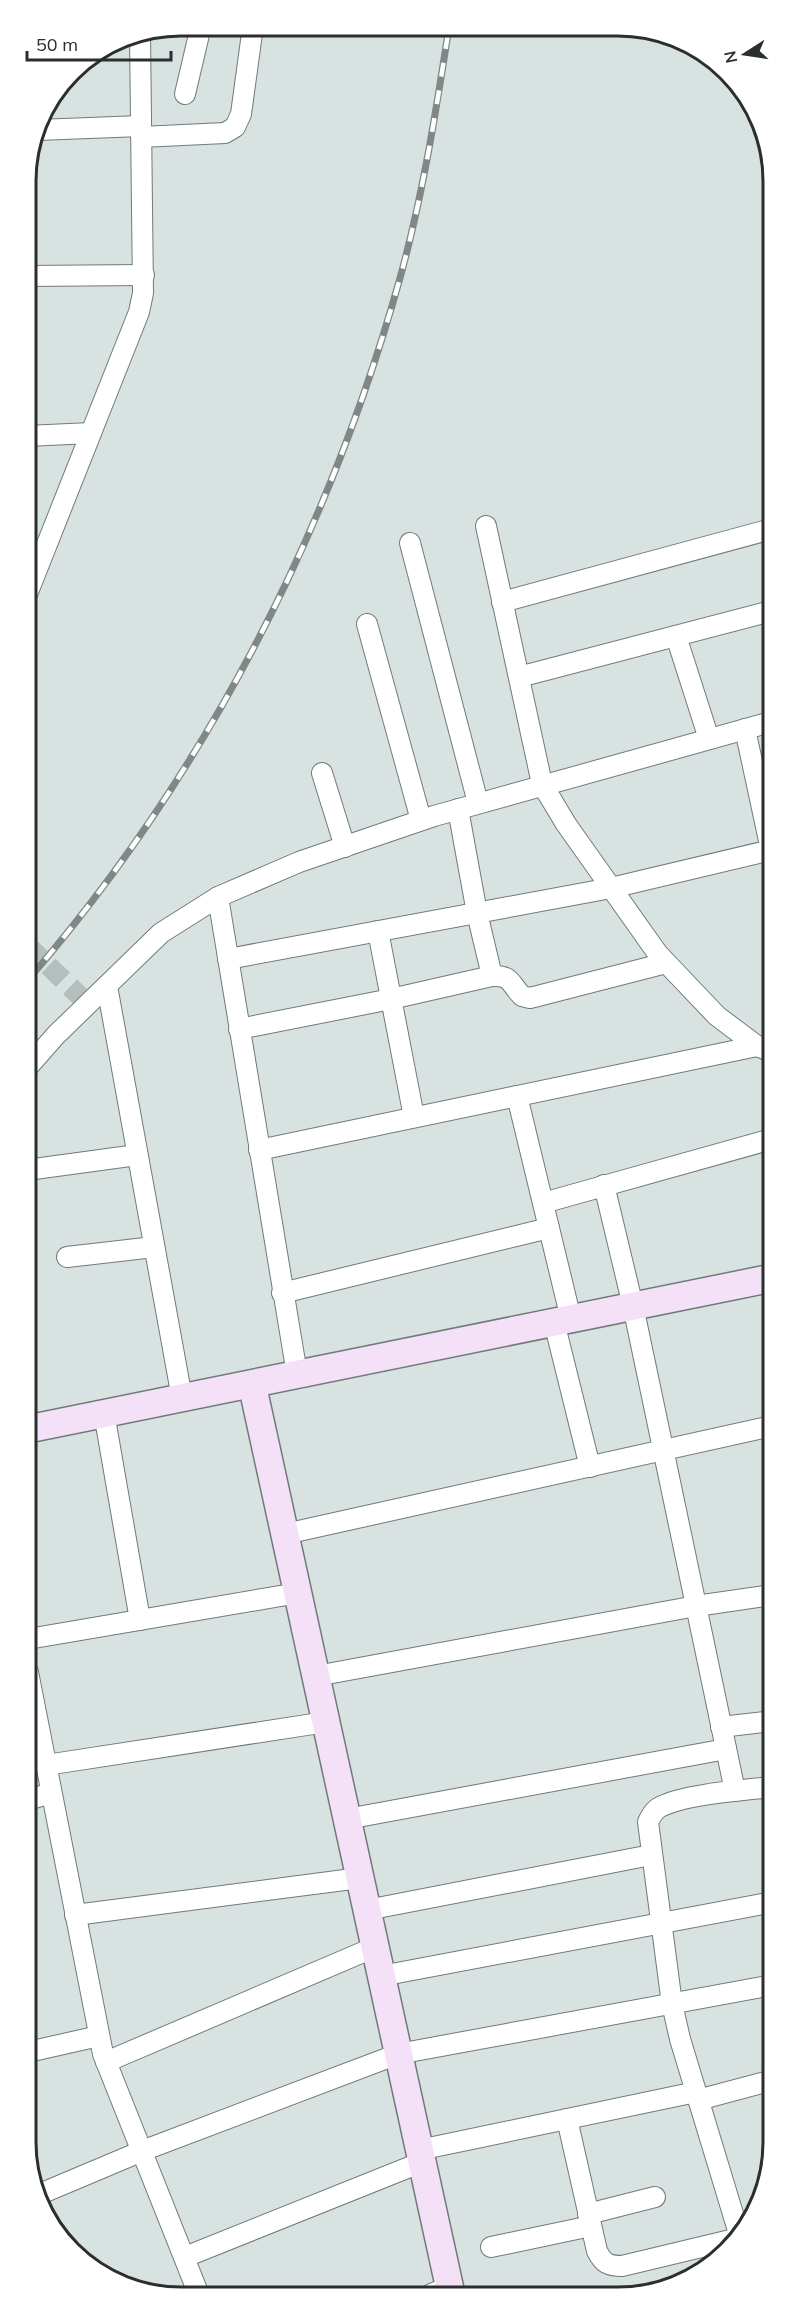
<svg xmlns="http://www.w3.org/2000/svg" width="799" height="2323" font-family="Mulish,sans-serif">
<rect width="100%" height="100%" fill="#d7e2e1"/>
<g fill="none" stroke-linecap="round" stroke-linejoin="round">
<!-- street-tunnel -->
<polyline stroke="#b4bebd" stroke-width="20" stroke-dasharray="20 10" stroke-linecap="butt" points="27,945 88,1004"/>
<!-- street casing -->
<g stroke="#717a7a" stroke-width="22">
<g id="street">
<polyline points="185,94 201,26"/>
<polyline points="37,130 141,126"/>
<polyline points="141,137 225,133 235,127 241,114 253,26"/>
<polyline points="26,276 144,275"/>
<polyline points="26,436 91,433"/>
<polyline points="486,526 542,784 566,824 658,954 717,1016 757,1046 772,1052"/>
<polyline points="410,543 478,803"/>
<polyline points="26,597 139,312 143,293 140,34"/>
<polyline points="502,602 764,531"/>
<polyline points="367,624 421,820"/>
<polyline points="676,636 709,739"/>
<polyline points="519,677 771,611"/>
<polyline points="745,729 771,850"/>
<polyline points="322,773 345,847"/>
<polyline points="458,809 477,913 492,976"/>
<polyline points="218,897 297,1374"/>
<polyline points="378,931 414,1117"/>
<polyline points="228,959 611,888 771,850"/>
<polyline points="107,986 182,1398"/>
<path d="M239 1029 391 999 492 976C512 975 510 984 522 996L530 998 666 963"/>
<polyline points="27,1068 56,1035 161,933 218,897 299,862 434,816 771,722"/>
<polyline points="517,1096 571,1319"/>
<polyline points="259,1150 757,1046"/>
<polyline points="27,1170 137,1155"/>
<polyline points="604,1185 633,1306 735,1791"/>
<polyline points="543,1203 772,1139"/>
<polyline points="67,1257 154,1247"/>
<polyline points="282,1293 549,1228"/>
<polyline points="554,1322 590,1467"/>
<polyline points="104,1413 140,1620"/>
<polyline points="285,1534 772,1426"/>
<polyline points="28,1639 298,1593"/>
<polyline points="28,1672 103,2054 199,2295"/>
<polyline points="316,1676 696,1606 772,1595"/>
<polyline points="721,1727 773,1721"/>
<polyline points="46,1765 326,1722"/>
<polyline points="28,1800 51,1793"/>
<polyline points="347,1819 726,1749"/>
<polyline points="367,1910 651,1855"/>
<polyline points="75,1915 360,1878"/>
<polyline points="381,1976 773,1902"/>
<polyline points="28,2052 99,2036"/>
<polyline points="106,2062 375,1947"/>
<polyline points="698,2100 773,2080"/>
<path d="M567 2119 597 2251C603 2263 608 2266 622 2266L739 2238"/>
<polyline points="419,2150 696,2092"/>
<polyline points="40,2194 142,2151 398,2054 773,1985"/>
<polyline points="588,2214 655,2197"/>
<path d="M740 2237 680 2039 672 2004 648 1822C651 1816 654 1810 660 1807 684 1794 744 1790 773 1787"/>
<polyline points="491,2247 591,2226"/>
<polyline points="185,2257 422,2162"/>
<polyline points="431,2294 449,2287"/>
</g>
</g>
<!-- secondary casing -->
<g stroke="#717a7a" stroke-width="30">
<g id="secondary">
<polyline points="252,1384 451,2294"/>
<polyline points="28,1429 772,1278"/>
</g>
</g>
<!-- street -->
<use href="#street" stroke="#fff" stroke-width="20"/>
<!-- secondary -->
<use href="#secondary" stroke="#f4e0f7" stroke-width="27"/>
<!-- rail casing -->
<g stroke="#808887" stroke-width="7">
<path id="rail" d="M27 981C203 778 328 536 400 278 423 195 436 111 449 27"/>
</g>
<!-- rail -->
<use href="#rail" stroke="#fff" stroke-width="4.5" stroke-dasharray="14" stroke-linecap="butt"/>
</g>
<!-- crop -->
<path d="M0 0H799V2323H0ZM181 36H618A145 145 0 0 1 763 181V2142A145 145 0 0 1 618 2287H181A145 145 0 0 1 36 2142V181A145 145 0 0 1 181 36Z" fill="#fff" fill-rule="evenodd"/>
<path fill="none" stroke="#2a2e2e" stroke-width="3" d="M181 36H618A145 145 0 0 1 763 181V2142A145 145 0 0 1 618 2287H181A145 145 0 0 1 36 2142V181A145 145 0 0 1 181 36Z"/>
<!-- north arrow -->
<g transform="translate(745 54) rotate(258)" stroke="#ffffff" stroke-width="4.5" paint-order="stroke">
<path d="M0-4.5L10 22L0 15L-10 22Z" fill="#2a2e2e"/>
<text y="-9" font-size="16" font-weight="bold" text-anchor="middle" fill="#2a2e2e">N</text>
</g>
<!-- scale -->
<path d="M27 51v9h144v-9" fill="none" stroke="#2a2e2e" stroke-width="3"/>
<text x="36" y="51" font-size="18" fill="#2a2e2e" stroke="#ffffff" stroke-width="4.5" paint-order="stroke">50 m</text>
</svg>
